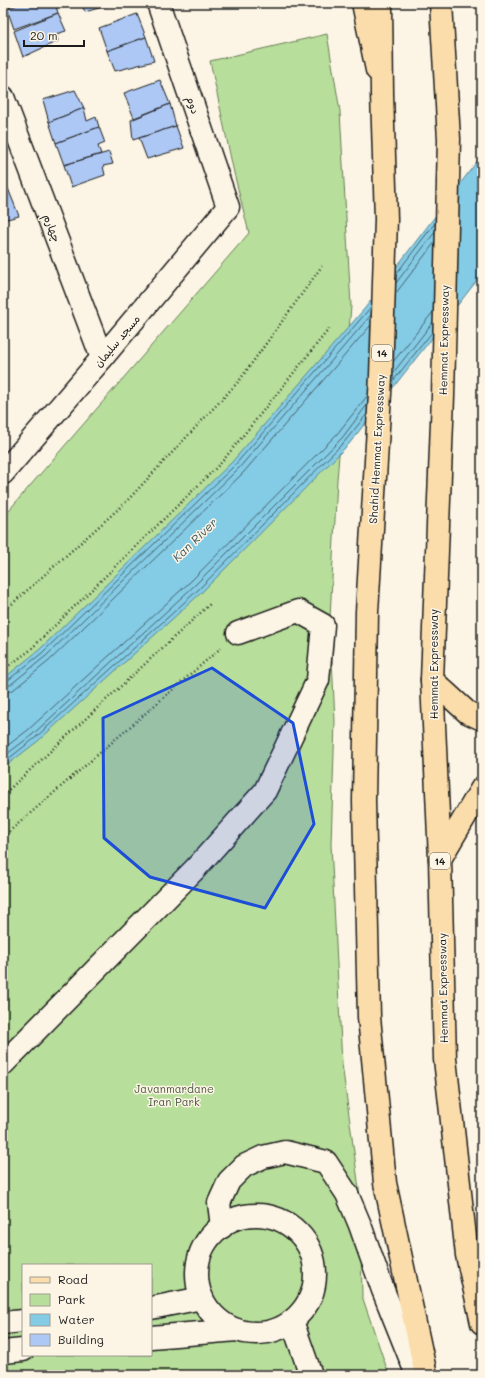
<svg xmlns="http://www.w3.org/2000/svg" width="485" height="1378" font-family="Mali,'Playpen Sans Arabic',sans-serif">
<rect width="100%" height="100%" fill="#fcf5e5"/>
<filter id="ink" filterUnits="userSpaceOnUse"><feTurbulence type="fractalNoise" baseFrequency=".025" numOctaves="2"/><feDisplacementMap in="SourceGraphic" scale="8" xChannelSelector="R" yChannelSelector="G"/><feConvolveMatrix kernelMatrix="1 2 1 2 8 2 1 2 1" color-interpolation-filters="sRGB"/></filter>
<g filter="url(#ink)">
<!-- green -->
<path fill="#b7de9a" stroke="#6a7d5b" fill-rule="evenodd" d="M327 34 340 111 351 306 337 480 330 618 335 721 331 844 342 1064 360 1196 362 1296 389 1375H3V517L249 233 234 173 210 61ZM23 1265H151V1355H23Z"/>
<!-- water -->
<polygon fill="#84cbe5" stroke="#5a8595" points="482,155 482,274 349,444 202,592 38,741 3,768 3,679 39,650 232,462 365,308"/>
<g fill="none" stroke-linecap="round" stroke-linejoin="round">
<!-- shore -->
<g stroke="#46626c" stroke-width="1">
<polyline points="396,274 435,223"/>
<polyline points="396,283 435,232"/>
<polyline points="396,293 435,242"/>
<polyline points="393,362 433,312"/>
<polyline points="393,373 433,322"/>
<polyline points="393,381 433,331"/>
<polyline points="3,682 7,681 42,653 235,465 371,307"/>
<polyline points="3,687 10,685 46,656 239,468 371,315"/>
<polyline points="3,693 13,690 49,661 243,473 371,325"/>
<polyline points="3,749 28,730 191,581 337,434 368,395"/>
<polyline points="3,757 32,735 195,585 342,438 367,405"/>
<polyline points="3,763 35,738 199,589 345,441 367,414"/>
</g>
</g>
<!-- building -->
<g fill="#adc8f5" stroke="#1c1c1c">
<polygon points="21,3 40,3 41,6 55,3 58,13 14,29 7,9"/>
<polygon points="81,3 116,3 85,12"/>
<polygon points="58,13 66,31 56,34 58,41 23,57 14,31"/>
<polygon points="137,14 146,37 107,51 99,28"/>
<polygon points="146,37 154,61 115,71 107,51"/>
<polygon points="160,80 170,104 134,118 124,93"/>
<polygon points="75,90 84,108 49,122 43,100"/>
<polygon points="170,104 176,126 133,140 131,120"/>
<polygon points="84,108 87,121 96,117 99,127 56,143 49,122"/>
<polygon points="176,126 184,148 147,159 139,138"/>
<polygon points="99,127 105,143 98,146 101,154 64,165 56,143"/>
<polygon points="109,152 113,164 103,166 105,175 71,187 64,165"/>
<polygon points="7,186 19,216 3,220 3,188"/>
</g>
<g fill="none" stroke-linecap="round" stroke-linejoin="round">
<!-- minor casing -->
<g stroke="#1c1c1c" stroke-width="25">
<g id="minor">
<polyline points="3,97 102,358"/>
<polyline points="3,473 102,358 228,207 158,3"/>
<polyline points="3,1064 195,869 265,791 318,680 323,625 298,611 238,633"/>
<circle cx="256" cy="1274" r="59"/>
<polyline points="222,1227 219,1203 229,1181 244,1166 263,1157 285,1152 326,1162 347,1194 360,1225 383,1290 417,1375"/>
<polyline points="151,1308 202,1298"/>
<polyline points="292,1321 311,1375"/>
<polyline points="3,1323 23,1321"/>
<polyline points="151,1337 237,1330"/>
<polyline points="3,1352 23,1350"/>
</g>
</g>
<!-- major casing -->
<g stroke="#1c1c1c" stroke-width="25">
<polyline id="major" points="363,3 377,70"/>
</g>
<!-- highway casing -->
<g stroke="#1c1c1c" stroke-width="25">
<g id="highway">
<polyline points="381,3 382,94 386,219 381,377 367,612 364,801 369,1017 385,1183 426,1375"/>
<polyline points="441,3 449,139 443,396 432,680 440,859 445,1059 467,1255 482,1323"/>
<polyline points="432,680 467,712 482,719"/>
<polyline points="440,859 482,788"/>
</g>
</g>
<!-- path -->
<g stroke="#1c1c1c" stroke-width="2.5" stroke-dasharray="1 3" stroke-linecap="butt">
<polyline points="3,612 125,503 239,381 322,266"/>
<polyline points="3,670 29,651 221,463 329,329"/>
<polyline points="3,795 210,604"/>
<polyline points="3,837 223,646"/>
</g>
<!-- minor -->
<use href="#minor" stroke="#fcf5e5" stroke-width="22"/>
<!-- major -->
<use href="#major" stroke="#fbddab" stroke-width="22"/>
<!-- highway -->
<use href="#highway" stroke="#fbddab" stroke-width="22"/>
</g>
</g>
<!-- marked area -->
<path fill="#1d4ed8" fill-opacity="0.2" stroke="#1d4ed8" stroke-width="3" stroke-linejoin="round" d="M212 668 293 723 314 824 265 908 150 877 104 838 103 718Z"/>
<g text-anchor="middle" stroke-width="3" stroke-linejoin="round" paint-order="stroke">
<!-- shield labels -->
<g fill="#fcf5e5" stroke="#5f5d58" stroke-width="1">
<rect x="372" y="345" width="20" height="16" rx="3"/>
<rect x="430" y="853" width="20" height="16" rx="3"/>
</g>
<g font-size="10" font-weight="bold" fill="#1c1c1c">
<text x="382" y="357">14</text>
<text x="440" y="865">14</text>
</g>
<!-- street labels -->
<g font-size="11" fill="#1c1c1c" stroke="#fcf5e5">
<text transform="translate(193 105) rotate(71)" y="4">دوم</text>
<text transform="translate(52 228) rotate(69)" y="4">چهارم</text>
<text transform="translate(444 340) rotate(-89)" y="4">Hemmat Expressway</text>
<text transform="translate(117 341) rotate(-50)" y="4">مسجد سلیمان</text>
<text transform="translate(377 449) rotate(-87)" y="4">Shahid Hemmat Expressway</text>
<text transform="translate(434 664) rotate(-90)" y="4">Hemmat Expressway</text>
<text transform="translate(443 988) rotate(-91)" y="4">Hemmat Expressway</text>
</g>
<!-- park labels -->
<g font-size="11" fill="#4a5642" stroke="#fcf5e5">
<text x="174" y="1093">Javanmardane<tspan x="174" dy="13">Iran Park</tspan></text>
</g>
<!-- water labels -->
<g font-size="12" font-style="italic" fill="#405962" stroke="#fcf5e5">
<text transform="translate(195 540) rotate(-44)" y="4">Kan River</text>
</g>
</g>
<!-- margin -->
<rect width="485" height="1378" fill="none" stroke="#fcf5e5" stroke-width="16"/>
<rect x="8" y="8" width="469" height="1362" fill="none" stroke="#1c1c1c" stroke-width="1.5" filter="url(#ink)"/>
<!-- legend -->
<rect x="22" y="1264" width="130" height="92" fill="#fcf5e5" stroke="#a29e95"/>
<rect x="30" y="1277" width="20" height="6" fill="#fbddab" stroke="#a29e95"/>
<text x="58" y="1284" font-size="12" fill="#1c1c1c">Road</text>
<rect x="30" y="1294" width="20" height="12" fill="#b7de9a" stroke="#a29e95"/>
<text x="58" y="1304" font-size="12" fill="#1c1c1c">Park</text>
<rect x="30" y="1314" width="20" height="12" fill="#84cbe5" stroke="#a29e95"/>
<text x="58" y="1324" font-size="12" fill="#1c1c1c">Water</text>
<rect x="30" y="1334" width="20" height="12" fill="#adc8f5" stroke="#a29e95"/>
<text x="58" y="1344" font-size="12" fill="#1c1c1c">Building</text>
<!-- scale -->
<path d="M24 40v6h60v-6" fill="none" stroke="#1c1c1c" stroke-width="2"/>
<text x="30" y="40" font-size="12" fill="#1c1c1c" stroke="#fcf5e5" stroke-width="3" paint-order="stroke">20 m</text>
</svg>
